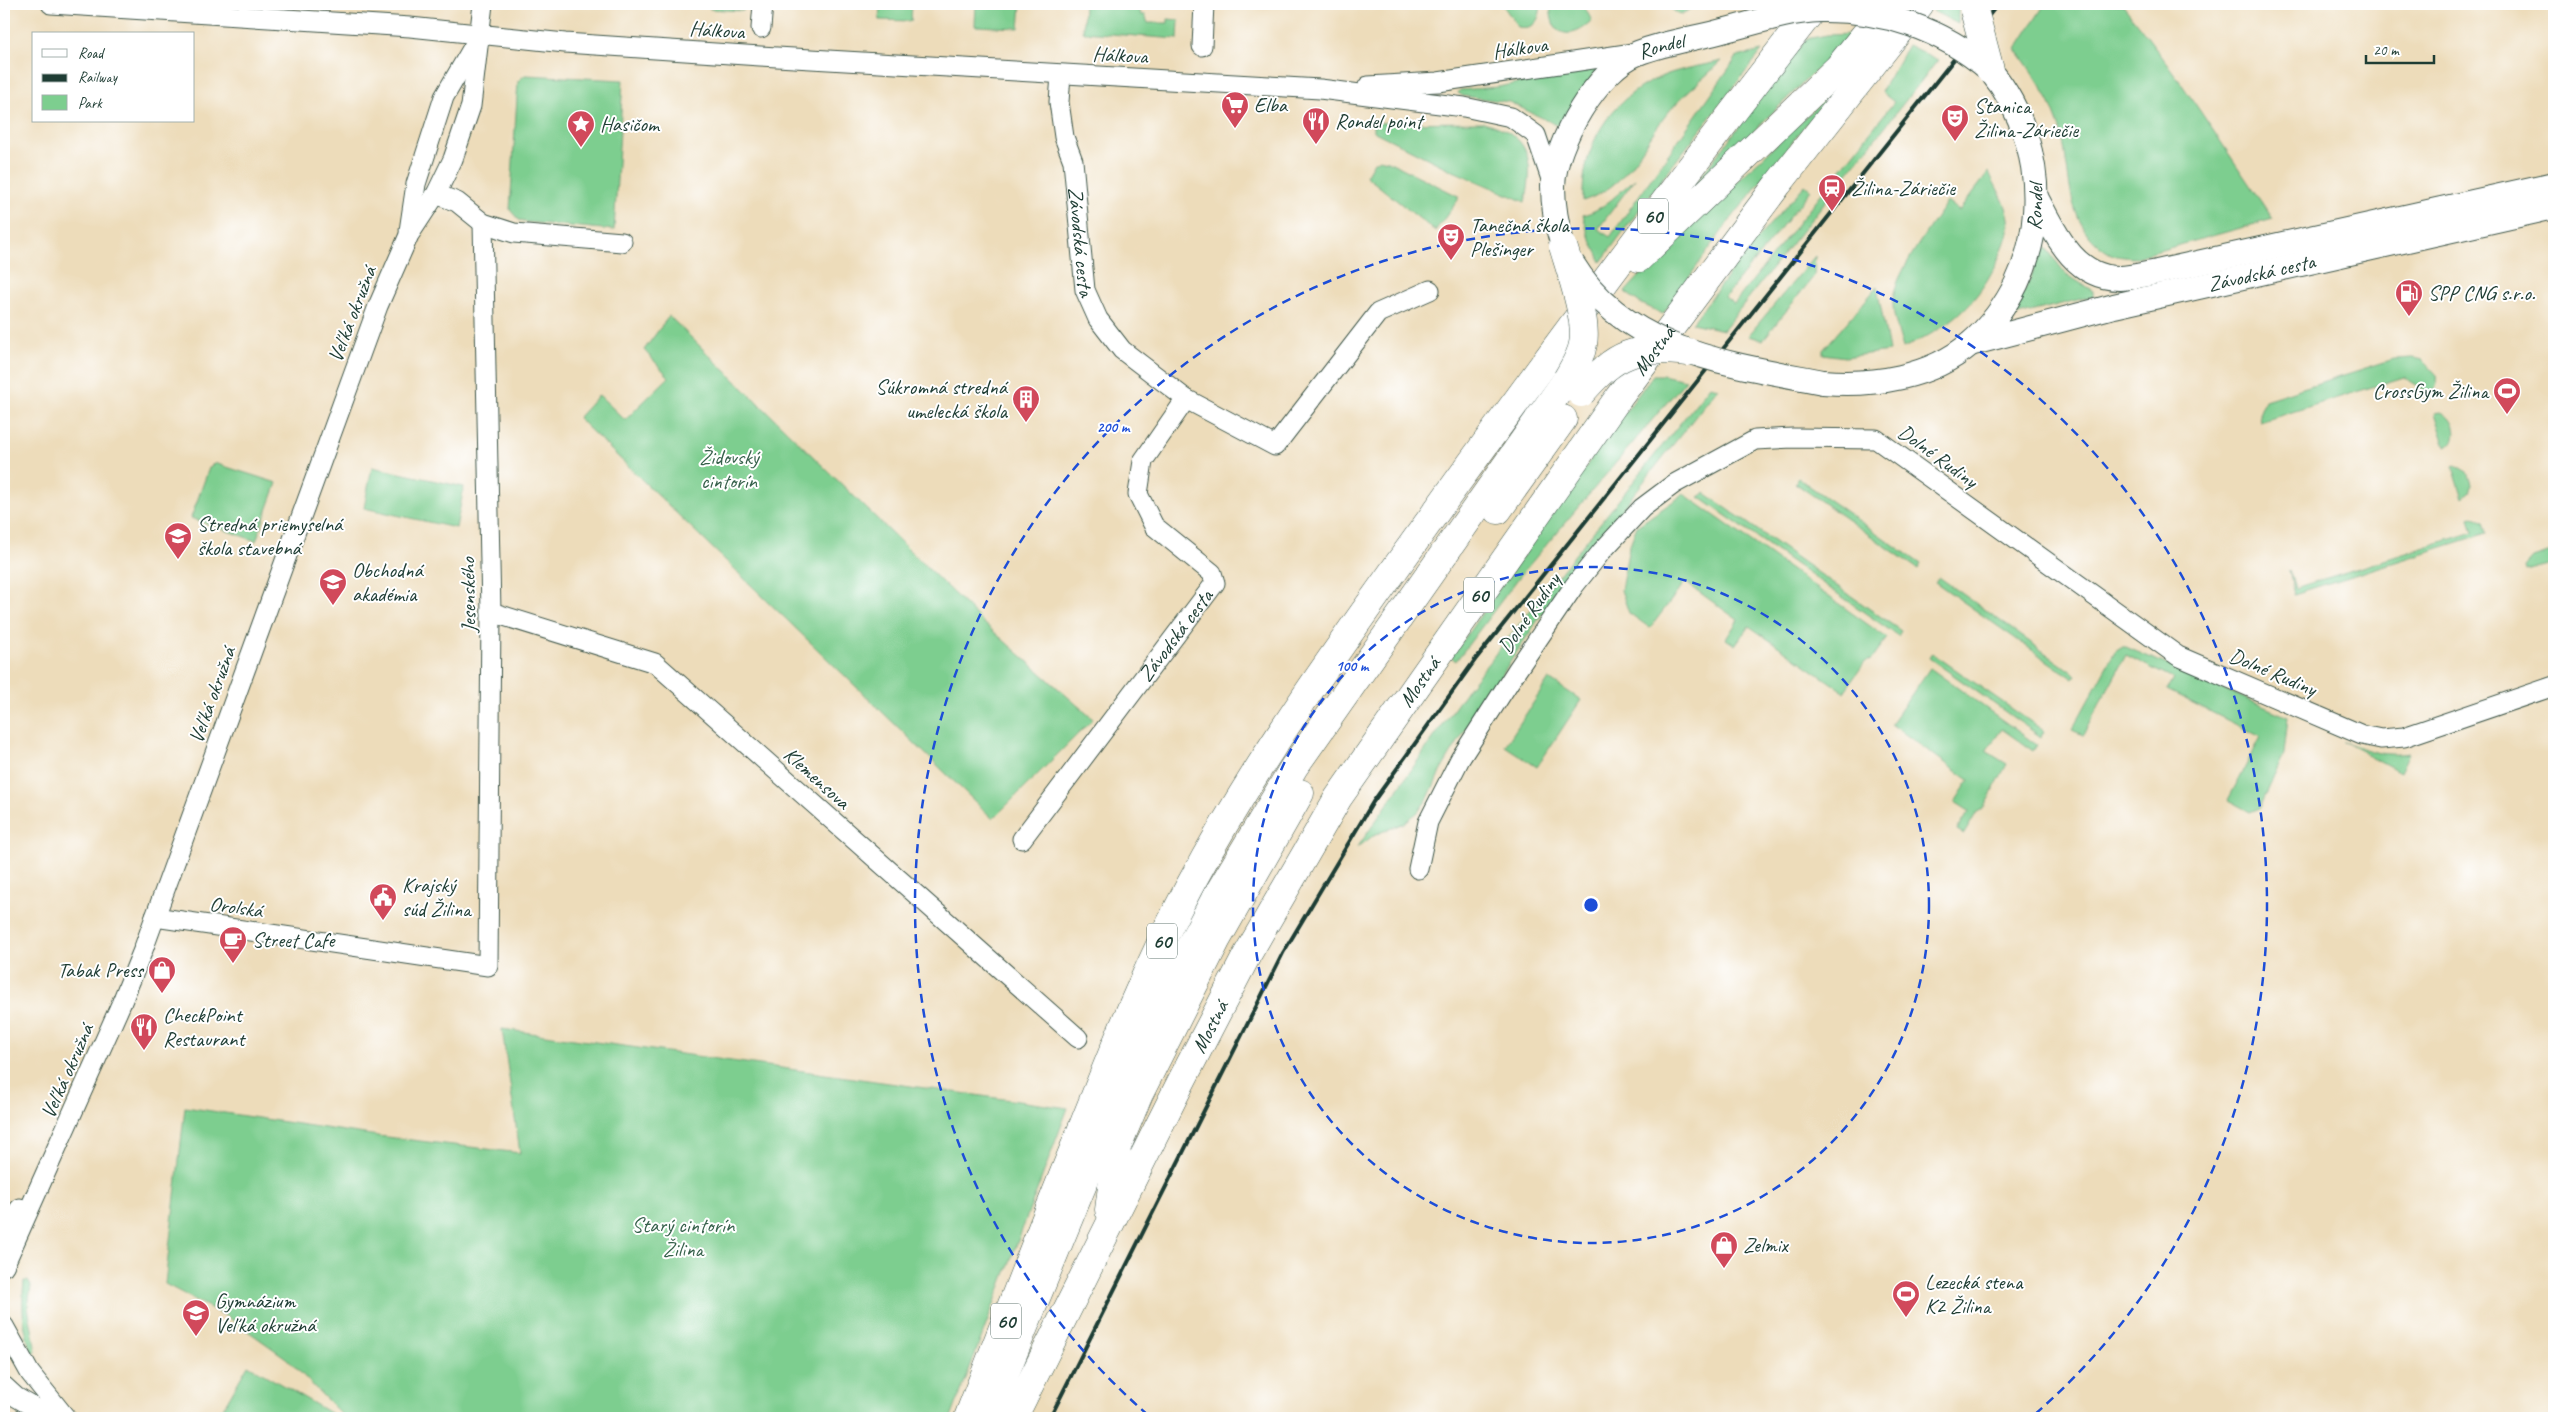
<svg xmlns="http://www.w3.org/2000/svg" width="2558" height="1422" font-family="Caveat,sans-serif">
<rect width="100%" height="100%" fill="#fff"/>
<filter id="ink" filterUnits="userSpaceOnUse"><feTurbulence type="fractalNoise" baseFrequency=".02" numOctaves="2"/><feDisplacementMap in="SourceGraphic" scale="10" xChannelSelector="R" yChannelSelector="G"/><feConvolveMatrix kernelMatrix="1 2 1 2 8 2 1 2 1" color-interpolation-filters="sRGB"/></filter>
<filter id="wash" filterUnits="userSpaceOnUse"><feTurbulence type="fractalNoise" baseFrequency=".0096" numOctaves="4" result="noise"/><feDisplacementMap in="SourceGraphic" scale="20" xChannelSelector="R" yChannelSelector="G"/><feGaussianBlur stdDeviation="1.12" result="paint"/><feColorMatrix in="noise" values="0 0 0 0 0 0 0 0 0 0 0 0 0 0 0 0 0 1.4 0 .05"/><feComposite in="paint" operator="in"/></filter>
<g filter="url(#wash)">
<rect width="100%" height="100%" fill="#eddcba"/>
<!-- green -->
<g fill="#7dce8f" stroke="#4e8662">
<polygon points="710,4 744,4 743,11 710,9"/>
<polygon points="880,4 912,4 911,21 879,20"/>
<polygon points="976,4 1021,4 1019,28 975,26"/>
<polygon points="1084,4 1138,4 1141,15 1145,15 1148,23 1168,23 1168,19 1179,20 1178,39 1083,32"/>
<path d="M1502 4H1541C1540 19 1535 30 1518 27Z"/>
<path d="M1551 4H1583L1592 21C1571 42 1548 36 1551 4Z"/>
<polygon points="1669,4 1701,4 1681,14 1674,12"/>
<polygon points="1939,4 1958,4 1958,24 1933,11"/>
<path d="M2045 4H2122C2177 72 2223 147 2273 219L2133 258C2126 257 2117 257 2111 254 2060 225 2074 169 2058 123 2049 96 2032 72 2016 49Z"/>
<polygon points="1853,34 1682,201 1806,39 1827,35"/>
<polygon points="1908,45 1938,60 1723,330 1692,323 1748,249 1805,185 1811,190 1725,297 1734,304 1894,102 1881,92"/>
<path d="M1762 51 1661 180 1601 262 1588 234 1583 215C1604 210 1619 192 1635 179L1598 229 1610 237 1737 57Z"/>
<path d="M1722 61C1704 78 1682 95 1666 115 1638 150 1630 185 1583 201 1581 147 1609 100 1658 78 1677 69 1701 66 1722 61Z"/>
<polygon points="1592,69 1597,70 1559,126 1509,102 1463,96 1458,93 1460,90 1498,87"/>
<polygon points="525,75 623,80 614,230 526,222 519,220 510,210 518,81"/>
<polygon points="1831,93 1727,224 1663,314 1640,303 1625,292 1661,253"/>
<path d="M1483 122C1528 133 1536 159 1525 202L1451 170 1373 131V123Z"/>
<polygon points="1379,159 1388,161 1458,196 1458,200 1435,231 1366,176 1374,162"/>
<path d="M1989 172C1995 186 2007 204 2009 218 2011 229 2004 245 2000 255 1979 304 1950 327 1903 348 1899 333 1892 315 1893 299 1895 274 1932 224 1947 202L1959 211Z"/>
<polygon points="2042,248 2046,248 2066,274 2093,291 2093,296 2014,316 2012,312 2030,280"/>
<polygon points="1815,256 1814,276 1763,340 1748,336"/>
<polygon points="1877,287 1889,351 1845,357 1823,354 1823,350"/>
<polygon points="669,316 985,624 1093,719 993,819 578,418 599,395 625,420 669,377 644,350"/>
<path d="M2412 358 2423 360 2437 375C2438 383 2437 390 2429 393L2404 377 2260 422 2259 414 2265 400 2394 359Z"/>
<polygon points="1653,375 1662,375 1686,380 1520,576 1456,661 1451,657 1611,431"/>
<polygon points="1710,386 1718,388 1560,587 1465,730 1440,772 1428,798 1418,812 1404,823 1374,835 1357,848 1469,687"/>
<path d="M2441 412C2455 418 2461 440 2446 447L2435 413Z"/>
<polygon points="214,463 277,483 256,541 191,518 209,468"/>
<polygon points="2455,465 2467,472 2471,484 2469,493 2463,498 2453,466"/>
<polygon points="372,467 464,487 456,528 364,508"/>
<polygon points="1798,478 1921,564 1918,569 1795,483"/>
<polygon points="1705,493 1901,631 1898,636 1699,497"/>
<polygon points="1684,494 1887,638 1871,660 1865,662 1844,692 1749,626 1735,645 1726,639 1738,620 1685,582 1650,628 1629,613 1621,590 1629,547 1637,526"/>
<polygon points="2473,516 2484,522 2487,533 2294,594 2289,570 2295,588 2473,532 2469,517"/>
<polygon points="2554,551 2554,563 2526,571 2525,567 2533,558"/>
<polygon points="1939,577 2076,675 2073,679 1935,582"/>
<polygon points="2121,647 2126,647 2288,717 2284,754 2260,808 2250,812 2228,800 2261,737 2167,690 2173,679 2126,655 2083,735 2072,730 2115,651"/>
<polygon points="1932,653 2044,731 2041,737 1929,658"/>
<polygon points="1930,668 2037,745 2033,751 2002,729 1986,751 2007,764 1983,809 1977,812 1964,834 1957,830 1969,811 1955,802 1969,780 1891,724"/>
<polygon points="1549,679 1581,700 1537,767 1505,746"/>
<path d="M2343 741C2366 750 2384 757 2409 753L2400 772Z"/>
<polygon points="502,1029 1068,1108 951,1418 345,1418 286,1358 228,1317 165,1284 185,1107 378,1136 520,1153"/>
<path d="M24 1281H28L31 1286 28 1307 36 1351 33 1356C23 1331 21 1308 24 1281Z"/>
<polygon points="248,1365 337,1417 336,1418 231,1418 221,1412"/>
</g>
</g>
<g filter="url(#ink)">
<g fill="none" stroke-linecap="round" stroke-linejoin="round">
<!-- minor casing -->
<g stroke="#3e5548" stroke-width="21">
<g id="minor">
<polyline points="51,4 410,27 565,43 760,56 1320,89 1464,107 1511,117 1536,135 1553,185"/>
<polyline points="761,28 763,4"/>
<polyline points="1202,46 1204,4"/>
<path id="s1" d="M1061 75 1059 102 1064 137 1073 161 1085 290 1098 319 1122 350 1186 399 1275 446 1378 313 1430 290"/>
<polyline points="1368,86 1438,82 1633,53"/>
<polyline points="436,194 457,202 483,223 514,233 622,242"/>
<polyline points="409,231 416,184 444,97 476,42"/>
<polyline points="491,612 655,663 1078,1038"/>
<path id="s2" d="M1022 839 1215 583 1212 573 1154 526 1138 494 1143 461 1186 399"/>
<polyline points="1418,869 1428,822 1460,759 1517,670 1574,586 1602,551 1642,508 1674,484 1755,440 1793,438 1876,439 2178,656 2362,735 2381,739 2404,737 2554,686"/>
<polyline points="155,917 488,966 491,612 483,223"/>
<polyline points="4,1232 20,1208"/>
<polyline points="4,1266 121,1004 143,950 378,306 409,235 436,194 453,159 471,106 483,4"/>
<polyline points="4,1326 30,1373 66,1418"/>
<polyline points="4,1386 16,1397 52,1418"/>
</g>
</g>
<!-- tertiary casing -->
<g stroke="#3e5548" stroke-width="26">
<g id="tertiary">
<path d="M2037 199C2055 233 2074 278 2119 278 2132 278 2145 274 2157 272L2554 184"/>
<path id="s3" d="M1563 246C1557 227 1553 207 1553 186 1554 144 1598 68 1638 53 1666 42 1698 38 1726 30"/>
<path id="s4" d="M1970 344 2114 306 2554 207"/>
<path id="s5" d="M1823 382C1873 386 1930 378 1970 344 2051 274 2056 151 1990 70"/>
</g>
</g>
<!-- primary casing -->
<g stroke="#3e5548" stroke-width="29">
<g id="primary">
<polyline points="1639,258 1838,68 1890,4"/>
<polyline points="1498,510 1563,419"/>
<polyline points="1109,1210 1117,1147 1139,1094 1217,939 1300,793"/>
<polyline points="989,1412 1130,1070 1176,973 1215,899 1294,767 1567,379"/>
<path d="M968 1418C1005 1322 1042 1226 1081 1131 1114 1048 1147 966 1189 887 1265 745 1362 615 1456 484 1574 322 1693 161 1817 4"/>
<path id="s6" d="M1013 1418 1181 1082 1247 955 1338 798 1619 397 1778 184 1920 4"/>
</g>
</g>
<!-- minor -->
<use href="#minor" stroke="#fff" stroke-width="19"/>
<!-- tertiary -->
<use href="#tertiary" stroke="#fff" stroke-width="24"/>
<!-- primary -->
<use href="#primary" stroke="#fff" stroke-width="28"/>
<!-- rail -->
<polyline stroke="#1f3d34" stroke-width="4" points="1050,1418 1283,953 1373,802 1475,660 1998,4"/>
<!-- tertiary-bridge casing -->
<g stroke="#3e5548" stroke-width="26" stroke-linecap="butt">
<g id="tertiary-bridge">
<path d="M1726 30C1757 22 1789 11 1820 10 1883 9 1942 29 1990 70"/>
<path d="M1572 263C1626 352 1729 364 1823 382"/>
</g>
</g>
<!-- primary-bridge casing -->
<g stroke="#3e5548" stroke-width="29" stroke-linecap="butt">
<g id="primary-bridge">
<polyline points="1974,10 1990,70"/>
<path d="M1563 246C1570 270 1588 320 1583 344 1581 357 1573 368 1567 379"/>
<path d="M1581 393C1617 352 1634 346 1688 352"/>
</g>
</g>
<!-- tertiary-bridge -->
<use href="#tertiary-bridge" stroke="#fff" stroke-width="24"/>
<!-- primary-bridge -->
<use href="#primary-bridge" stroke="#fff" stroke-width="28"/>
</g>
</g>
<!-- distance rings -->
<g fill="none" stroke="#1d4ed8" stroke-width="2.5" stroke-dasharray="9 6">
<circle cx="1591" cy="905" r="338"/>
<path d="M1148 1415A676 676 0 1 1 2034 1415"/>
</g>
<!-- icons -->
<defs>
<g id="supermarket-pin" transform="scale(1.4375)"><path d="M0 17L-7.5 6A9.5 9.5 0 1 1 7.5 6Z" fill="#d1495b" stroke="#fff"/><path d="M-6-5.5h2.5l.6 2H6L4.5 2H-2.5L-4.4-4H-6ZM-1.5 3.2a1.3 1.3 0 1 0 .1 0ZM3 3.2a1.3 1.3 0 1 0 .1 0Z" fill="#fff"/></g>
<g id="theatre-pin" transform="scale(1.4375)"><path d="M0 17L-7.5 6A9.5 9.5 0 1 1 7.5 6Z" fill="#d1495b" stroke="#fff"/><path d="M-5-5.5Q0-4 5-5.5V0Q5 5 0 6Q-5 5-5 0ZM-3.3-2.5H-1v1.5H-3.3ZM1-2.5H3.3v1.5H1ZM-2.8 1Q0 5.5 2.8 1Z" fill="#fff"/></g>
<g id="restaurant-pin" transform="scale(1.4375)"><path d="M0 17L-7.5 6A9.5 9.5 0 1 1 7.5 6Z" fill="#d1495b" stroke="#fff"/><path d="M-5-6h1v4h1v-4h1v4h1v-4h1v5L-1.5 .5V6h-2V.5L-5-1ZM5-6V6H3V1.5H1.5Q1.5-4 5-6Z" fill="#fff"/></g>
<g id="sight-pin" transform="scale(1.4375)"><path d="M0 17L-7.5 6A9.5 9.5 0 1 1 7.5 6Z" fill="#d1495b" stroke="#fff"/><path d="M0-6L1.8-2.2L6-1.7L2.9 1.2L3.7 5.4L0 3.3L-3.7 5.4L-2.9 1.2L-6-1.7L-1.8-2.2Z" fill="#fff"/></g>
<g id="station-pin" transform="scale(1.4375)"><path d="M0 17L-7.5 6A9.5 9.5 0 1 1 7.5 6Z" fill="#d1495b" stroke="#fff"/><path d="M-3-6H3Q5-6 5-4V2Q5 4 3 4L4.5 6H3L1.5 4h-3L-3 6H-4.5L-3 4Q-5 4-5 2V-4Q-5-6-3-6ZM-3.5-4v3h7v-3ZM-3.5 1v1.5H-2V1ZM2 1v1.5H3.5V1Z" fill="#fff"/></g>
<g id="fuel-pin" transform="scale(1.4375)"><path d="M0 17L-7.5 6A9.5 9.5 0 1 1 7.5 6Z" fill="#d1495b" stroke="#fff"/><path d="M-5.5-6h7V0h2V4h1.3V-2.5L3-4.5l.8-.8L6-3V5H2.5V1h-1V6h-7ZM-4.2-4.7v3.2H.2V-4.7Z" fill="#fff"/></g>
<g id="stadium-pin" transform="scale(1.4375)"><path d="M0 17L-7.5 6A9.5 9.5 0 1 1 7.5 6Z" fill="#d1495b" stroke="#fff"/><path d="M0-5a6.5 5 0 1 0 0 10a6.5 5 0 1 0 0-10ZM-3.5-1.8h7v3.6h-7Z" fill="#fff"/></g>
<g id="building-pin" transform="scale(1.4375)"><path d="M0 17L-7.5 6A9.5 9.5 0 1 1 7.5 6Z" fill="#d1495b" stroke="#fff"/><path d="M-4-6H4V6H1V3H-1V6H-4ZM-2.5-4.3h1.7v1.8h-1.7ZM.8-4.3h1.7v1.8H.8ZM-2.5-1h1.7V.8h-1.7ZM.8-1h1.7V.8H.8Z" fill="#fff"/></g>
<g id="school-pin" transform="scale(1.4375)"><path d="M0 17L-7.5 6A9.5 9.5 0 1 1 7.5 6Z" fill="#d1495b" stroke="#fff"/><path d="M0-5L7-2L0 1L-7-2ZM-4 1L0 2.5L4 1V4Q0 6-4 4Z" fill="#fff"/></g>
<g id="civic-pin" transform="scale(1.4375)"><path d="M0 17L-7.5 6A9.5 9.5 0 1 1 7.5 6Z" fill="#d1495b" stroke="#fff"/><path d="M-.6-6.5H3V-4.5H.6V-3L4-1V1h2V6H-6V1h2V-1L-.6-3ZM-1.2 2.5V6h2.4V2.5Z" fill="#fff"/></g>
<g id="cafe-pin" transform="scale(1.4375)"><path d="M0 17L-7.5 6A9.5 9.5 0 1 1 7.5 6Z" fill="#d1495b" stroke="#fff"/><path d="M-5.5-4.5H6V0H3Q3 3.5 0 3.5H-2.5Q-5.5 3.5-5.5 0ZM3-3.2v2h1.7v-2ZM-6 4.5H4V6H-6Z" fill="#fff"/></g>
<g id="shop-pin" transform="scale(1.4375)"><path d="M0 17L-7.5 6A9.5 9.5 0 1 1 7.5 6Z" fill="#d1495b" stroke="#fff"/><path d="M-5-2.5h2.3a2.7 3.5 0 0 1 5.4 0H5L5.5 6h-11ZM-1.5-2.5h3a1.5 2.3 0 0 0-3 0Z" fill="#fff"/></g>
</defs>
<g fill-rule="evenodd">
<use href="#supermarket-pin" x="1235" y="105"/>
<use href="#theatre-pin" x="1955" y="118"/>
<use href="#restaurant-pin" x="1316" y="121"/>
<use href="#sight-pin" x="581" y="124"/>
<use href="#station-pin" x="1832" y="188"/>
<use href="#theatre-pin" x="1451" y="237"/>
<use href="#fuel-pin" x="2409" y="293"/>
<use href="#stadium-pin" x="2507" y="391"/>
<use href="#building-pin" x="1026" y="399"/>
<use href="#school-pin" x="178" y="536"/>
<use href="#school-pin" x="333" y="582"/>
<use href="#civic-pin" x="383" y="897"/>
<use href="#cafe-pin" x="233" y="940"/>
<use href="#shop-pin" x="162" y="970"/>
<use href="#restaurant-pin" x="144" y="1027"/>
<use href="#shop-pin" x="1724" y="1245"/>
<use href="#stadium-pin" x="1906" y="1294"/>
<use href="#school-pin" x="196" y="1313"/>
</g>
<g text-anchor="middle" stroke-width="4" stroke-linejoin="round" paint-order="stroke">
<!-- shield labels -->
<g fill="#fff" stroke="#627771" stroke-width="1">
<rect x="1638" y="198.5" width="30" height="35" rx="4"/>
<rect x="1464" y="577.5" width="30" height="35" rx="4"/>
<rect x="1147" y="923.5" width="30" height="35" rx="4"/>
<rect x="991" y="1303.5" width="30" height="35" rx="4"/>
</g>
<g font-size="20" font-weight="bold" fill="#1f3d34">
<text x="1653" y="223">60</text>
<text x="1479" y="602">60</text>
<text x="1162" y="948">60</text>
<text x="1006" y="1328">60</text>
</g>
<!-- street labels -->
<g font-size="21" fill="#1f3d34" stroke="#fff">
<text transform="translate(717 30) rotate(4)" y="7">Hálkova</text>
<text transform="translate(1520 48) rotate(-8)" y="7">Hálkova</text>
<text dy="7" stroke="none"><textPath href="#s3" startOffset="249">Rondel</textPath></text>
<text transform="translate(1120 55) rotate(3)" y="7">Hálkova</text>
<text dy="7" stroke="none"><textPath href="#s5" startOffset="312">Rondel</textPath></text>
<text dy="7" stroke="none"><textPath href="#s1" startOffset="169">Závodská cesta</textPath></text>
<text dy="7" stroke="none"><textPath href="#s4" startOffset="300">Závodská cesta</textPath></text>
<text transform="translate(352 314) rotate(-69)" y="7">Veľká okružná</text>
<text dy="7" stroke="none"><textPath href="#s6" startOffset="1248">Mostná</textPath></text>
<text transform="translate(1938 456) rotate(36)" y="7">Dolné Rudiny</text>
<text transform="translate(468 595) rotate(-91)" y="7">Jesenského</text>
<text transform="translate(1529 613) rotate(-55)" y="7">Dolné Rudiny</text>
<text dy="7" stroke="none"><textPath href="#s2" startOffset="255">Závodská cesta</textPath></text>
<text transform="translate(2273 672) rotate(23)" y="7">Dolné Rudiny</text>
<text dy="7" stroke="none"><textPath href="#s6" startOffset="842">Mostná</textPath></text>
<text transform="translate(212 695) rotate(-70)" y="7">Veľká okružná</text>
<text transform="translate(817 778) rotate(42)" y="7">Klemensova</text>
<text transform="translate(236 907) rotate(8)" y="7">Orolská</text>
<text dy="7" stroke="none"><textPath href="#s6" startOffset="438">Mostná</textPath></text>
<text transform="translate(67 1071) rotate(-66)" y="7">Veľká okružná</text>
</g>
<!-- poi labels -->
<g font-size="21" fill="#1f3d34" stroke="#fff" text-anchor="start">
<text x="1254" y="112">Elba</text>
<text x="1974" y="113">Stanica<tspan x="1974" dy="24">Žilina-Záriečie</tspan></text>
<text x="1335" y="128">Rondel point</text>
<text x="600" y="131">Hasičom</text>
<text x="1851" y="195">Žilina-Záriečie</text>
<text x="1470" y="232">Tanečná škola<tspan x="1470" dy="24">Plešinger</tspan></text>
<text x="2428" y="300">SPP CNG s.r.o.</text>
<text x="1007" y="394" text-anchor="end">Súkromná stredná<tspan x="1007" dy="24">umelecká škola</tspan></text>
<text x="2488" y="398" text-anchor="end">CrossGym Žilina</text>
<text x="197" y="531">Stredná priemyselná<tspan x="197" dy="24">škola stavebná</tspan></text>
<text x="352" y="577">Obchodná<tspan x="352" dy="24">akadémia</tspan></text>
<text x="402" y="892">Krajský<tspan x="402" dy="24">súd Žilina</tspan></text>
<text x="252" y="947">Street Cafe</text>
<text x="143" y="977" text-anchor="end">Tabak Press</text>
<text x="163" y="1022">CheckPoint<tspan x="163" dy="24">Restaurant</tspan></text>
<text x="1743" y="1252">Zelmix</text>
<text x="1925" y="1289">Lezecká stena<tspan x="1925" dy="24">K2 Žilina</tspan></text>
<text x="215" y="1308">Gymnázium<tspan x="215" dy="24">Veľká okružná</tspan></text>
</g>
<!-- park labels -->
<g font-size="21" fill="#36614b" stroke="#fff">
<text x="729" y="464">Židovský<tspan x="729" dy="24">cintorín</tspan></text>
<text x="683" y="1232">Starý cintorín<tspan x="683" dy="24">Žilina</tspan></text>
</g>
</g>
<circle cx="1591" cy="905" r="8" fill="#1d4ed8" stroke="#fff" stroke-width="2.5"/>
<g font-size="15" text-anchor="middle" font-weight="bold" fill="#1d4ed8" stroke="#fff" stroke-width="4" stroke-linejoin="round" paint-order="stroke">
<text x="1113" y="432">200 m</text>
<text x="1352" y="671">100 m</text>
</g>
<!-- margin -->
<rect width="2558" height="1422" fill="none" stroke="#fff" stroke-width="20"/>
<!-- legend -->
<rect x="32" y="32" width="162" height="90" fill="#ffffff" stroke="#a5b1ae"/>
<rect x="42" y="49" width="25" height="8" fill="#ffffff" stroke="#a5b1ae"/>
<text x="78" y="58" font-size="15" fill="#1f3d34">Road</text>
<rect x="42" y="74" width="25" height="8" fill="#1f3d34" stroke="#a5b1ae"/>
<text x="78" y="82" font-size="15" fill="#1f3d34">Railway</text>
<rect x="42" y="95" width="25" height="15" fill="#7dce8f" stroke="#a5b1ae"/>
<text x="78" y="108" font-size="15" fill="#1f3d34">Park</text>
<!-- scale -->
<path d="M2366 55v8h68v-8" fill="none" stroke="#1f3d34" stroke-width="2.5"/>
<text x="2373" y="55" font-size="15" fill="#1f3d34" stroke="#ffffff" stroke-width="4" paint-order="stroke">20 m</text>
</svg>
